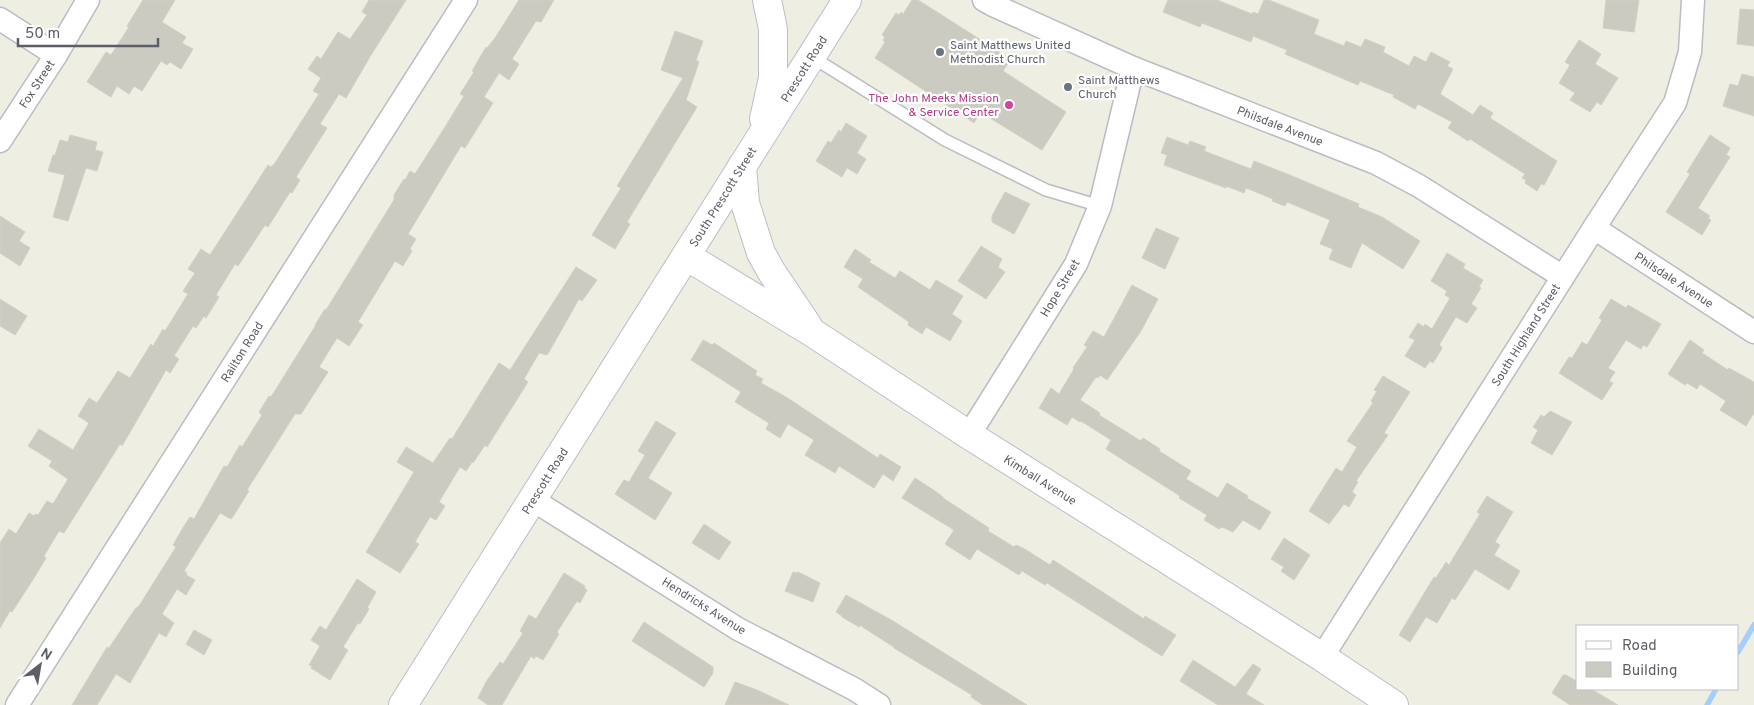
<svg xmlns="http://www.w3.org/2000/svg" width="1754" height="705" font-family="Overpass,sans-serif">
<rect width="100%" height="100%" fill="#efeee3"/>
<g fill="none" stroke-linecap="round" stroke-linejoin="round">
<!-- stream -->
<g stroke="#a3ceff" stroke-width="5.5">
<polyline points="1738,652 1754,625"/>
<polyline points="1707,705 1716,689"/>
</g>
</g>
<!-- building -->
<g fill="#cccbc2" stroke="#d5d0c0">
<polygon points="143,0 175,0 162,22 186,37 182,43 193,49 181,69 170,62 167,65 161,61 142,91 134,86 129,94 117,86 111,97 87,82 106,52 111,55 129,27 127,26"/>
<polygon points="369,0 406,0 371,55 346,98 339,94 320,124 327,128 296,177 300,180 292,193 290,192 268,227 265,225 238,266 235,264 216,295 219,297 206,318 204,316 196,328 193,326 174,356 179,359 170,373 166,370 122,446 120,444 64,533 59,531 44,556 46,558 34,578 12,612 10,611 0,628 0,543 9,529 16,534 29,513 34,516 35,514 38,515 47,501 53,504 68,479 49,466 52,461 28,446 39,429 73,450 89,423 78,416 89,398 97,403 118,371 130,378 151,344 153,346 163,329 165,331 188,294 183,291 195,273 188,269 201,249 210,255 268,165 271,167 275,163 319,94 313,91 321,78 308,69 317,56 321,59 338,32 350,39 367,15 362,12"/>
<polygon points="519,0 554,0 541,22 536,21 512,59 519,64 509,80 499,73 484,97 493,103 465,148 461,146 408,234 416,239 410,249 412,251 403,266 395,261 358,322 363,325 349,346 337,338 319,367 328,372 301,414 295,414 247,490 249,491 234,515 231,519 220,513 184,571 187,573 186,575 195,580 186,595 177,589 162,614 174,623 166,637 159,633 130,683 116,674 97,705 72,705 107,647 109,648 135,609 139,606 176,547 173,545 184,526 190,517 194,519 224,466 227,467 240,445 242,447 262,415 259,412 269,396 271,397 316,325 315,325 325,309 326,310 394,200 394,195 404,179 405,180 410,171 415,174 445,127 464,96 460,94 474,72 472,71 486,47 487,48 495,38"/>
<polygon points="912,0 918,0 1011,59 1003,71 1066,112 1042,150 980,112 974,123 875,58 885,42 883,40 885,37 882,35 896,13 899,15 901,12 903,14"/>
<polygon points="1168,0 1217,0 1252,14 1253,12 1258,14 1264,0 1269,0 1319,20 1314,34 1344,46 1346,41 1361,47 1365,39 1385,47 1383,52 1409,66 1414,56 1426,62 1431,52 1450,62 1447,66 1453,69 1440,94 1473,115 1480,105 1493,113 1490,118 1557,161 1544,185 1541,184 1537,191 1525,183 1526,180 1522,178 1525,174 1470,139 1468,141 1448,128 1452,122 1418,104 1415,109 1393,97 1394,95 1360,81 1358,85 1285,54 1287,50 1253,36 1251,42 1202,23 1200,27 1163,12"/>
<polygon points="1606,0 1639,0 1634,32 1603,28"/>
<polygon points="1740,9 1754,10 1754,46 1737,44"/>
<polygon points="675,31 703,41 696,60 699,62 686,100 697,107 627,222 630,224 615,249 592,235 621,188 617,186 683,78 661,70"/>
<polygon points="1579,40 1601,54 1595,64 1618,78 1601,105 1597,102 1590,112 1570,100 1575,93 1559,83 1570,65 1565,62"/>
<polygon points="1742,74 1754,77 1754,116 1723,106 1730,84 1738,86"/>
<polygon points="846,123 867,136 857,153 866,159 857,174 847,168 842,177 816,161 828,141 831,143 839,130 841,132"/>
<polygon points="70,135 97,142 95,150 103,152 97,171 86,168 68,221 53,217 65,175 48,171 53,155 55,155 60,140 68,142"/>
<polygon points="1710,135 1730,148 1726,155 1730,157 1698,208 1710,216 1708,218 1711,220 1702,235 1666,212 1690,174 1687,172"/>
<polygon points="1167,137 1188,145 1190,141 1206,147 1204,151 1251,169 1254,161 1292,176 1359,204 1358,207 1382,217 1420,241 1403,269 1362,243 1351,268 1329,259 1333,249 1320,244 1330,220 1287,202 1285,206 1272,201 1273,199 1246,188 1244,193 1226,186 1226,188 1164,165 1167,155 1161,153"/>
<polygon points="1005,192 1030,204 1014,234 992,222 992,216"/>
<polygon points="0,216 25,232 19,241 30,248 20,266 0,253"/>
<polygon points="1156,228 1179,238 1165,269 1142,258"/>
<polygon points="981,246 1002,259 998,267 1005,272 986,299 958,281"/>
<polygon points="855,249 871,260 869,262 895,278 900,271 930,290 936,280 963,296 952,314 962,321 950,341 926,327 922,334 908,325 909,322 858,287 863,279 844,267"/>
<polygon points="1447,253 1465,264 1463,268 1483,280 1479,287 1481,288 1471,304 1477,308 1467,323 1456,317 1439,345 1442,347 1441,350 1433,363 1430,361 1425,368 1405,356 1415,340 1409,337 1418,323 1424,327 1425,324 1432,329 1450,298 1445,295 1447,291 1431,281"/>
<polygon points="576,267 597,280 582,301 579,299 549,352 547,355 539,353 524,379 528,382 487,447 485,445 473,463 472,462 466,471 460,467 439,502 445,506 436,520 430,517 415,542 419,544 400,573 366,552 414,472 397,462 406,447 433,463 450,438 452,439 499,363 510,370"/>
<polygon points="1132,285 1158,299 1141,331 1107,380 1100,375 1098,378 1096,377 1080,400 1100,413 1099,415 1141,441 1143,438 1160,449 1159,451 1191,471 1186,479 1218,498 1227,483 1248,496 1247,498 1271,512 1260,530 1243,520 1233,532 1222,527 1219,529 1204,520 1207,515 1179,498 1180,496 1106,449 1111,440 1081,421 1080,422 1072,417 1067,425 1039,408 1051,388 1059,394 1074,369 1073,368 1087,347 1084,345 1093,331 1104,337"/>
<polygon points="0,299 27,316 15,335 0,326"/>
<polygon points="1611,299 1626,308 1628,305 1661,324 1647,347 1643,345 1641,349 1626,340 1608,368 1615,372 1609,381 1613,383 1602,400 1559,373 1569,357 1572,358 1582,342 1587,345 1602,320 1599,318"/>
<polygon points="703,340 712,345 714,343 757,371 755,375 763,379 761,383 786,397 878,458 880,454 901,467 893,481 883,474 874,488 839,466 835,473 805,455 814,440 788,424 780,438 766,429 769,423 735,402 741,392 691,360"/>
<polygon points="1690,340 1704,350 1702,353 1728,370 1729,368 1754,382 1754,413 1746,426 1720,410 1726,401 1700,384 1697,389 1687,383 1685,385 1668,374"/>
<polygon points="1383,376 1410,392 1384,433 1388,435 1356,481 1358,482 1352,492 1356,495 1349,507 1344,504 1329,524 1309,511 1336,468 1342,472 1357,447 1347,441 1373,403 1371,401 1377,391 1374,390"/>
<polygon points="1550,411 1572,422 1552,455 1531,443 1538,430 1533,427 1541,415 1544,417"/>
<polygon points="656,421 676,433 648,478 672,493 655,520 615,494 624,480 629,482 645,455 638,451"/>
<polygon points="915,478 935,491 943,497 943,498 989,528 988,531 1014,547 1016,545 1023,548 1050,565 1053,560 1144,619 1145,616 1176,635 1162,656 1047,583 1045,585 1022,571 1019,575 977,549 970,560 945,544 954,530 902,498"/>
<polygon points="1487,496 1513,512 1495,542 1500,545 1494,555 1520,571 1509,590 1475,569 1455,600 1452,598 1437,623 1426,617 1410,642 1399,635 1434,577 1436,578 1446,562 1449,565 1480,514 1477,512"/>
<polygon points="704,524 731,542 719,560 692,543"/>
<polygon points="1284,538 1310,555 1294,580 1281,571 1284,567 1271,559"/>
<polygon points="793,572 797,573 798,572 820,583 813,602 785,591"/>
<polygon points="564,573 585,586 584,588 587,590 580,603 577,601 557,632 559,634 543,660 536,656 534,659 531,656 502,705 488,705 478,698 486,682 500,662 503,664 523,633 520,631 529,615 536,619"/>
<polygon points="357,579 376,592 367,608 369,609 360,624 358,623 343,647 348,650 330,680 311,668 312,666 309,665 320,646 311,640 320,626 326,630"/>
<polygon points="846,595 893,621 1027,705 983,705 971,697 972,695 894,648 894,647 864,628 860,625 859,627 842,617 842,616 836,612"/>
<polygon points="644,622 713,667 713,673 704,687 632,641"/>
<polygon points="194,630 212,640 204,655 186,644"/>
<polygon points="1193,660 1235,687 1253,664 1261,669 1246,694 1264,705 1218,705 1180,681"/>
<polygon points="1563,675 1566,675 1578,682 1578,689 1591,689 1618,705 1570,705 1552,693"/>
<polygon points="735,682 757,690 789,705 725,705"/>
</g>
<g fill="none" stroke-linecap="round" stroke-linejoin="round">
<!-- service casing -->
<g stroke="#bbbcc3" stroke-width="14">
<polyline id="service" points="812,57 945,140 1046,190 1100,206"/>
</g>
<!-- minor casing -->
<g stroke="#bbbcc3" stroke-width="25">
<g id="minor">
<polyline points="984,0 993,5 1133,68 1376,163 1419,186 1563,277"/>
<polyline points="0,19 56,55"/>
<polyline points="0,141 56,55 88,0"/>
<polyline points="1594,228 1754,332"/>
<polyline points="969,435 1076,264 1100,206 1133,68"/>
<polyline points="533,500 738,629 854,689 879,705"/>
<polyline points="1322,657 1594,228 1675,103 1690,52 1693,0"/>
<polyline points="17,705 466,0"/>
</g>
</g>
<!-- secondary casing -->
<g stroke="#bbbec6" stroke-width="30">
<g id="secondary">
<polyline points="764,119 773,78 773,29 767,0"/>
<polyline points="742,166 745,203 761,253 771,271 808,326"/>
<polyline points="686,256 813,333 969,435 1322,657 1394,705"/>
<polyline points="403,705 847,0"/>
</g>
</g>
<!-- service -->
<use href="#service" stroke="#fff" stroke-width="11"/>
<!-- minor -->
<use href="#minor" stroke="#fff" stroke-width="22"/>
<!-- secondary -->
<use href="#secondary" stroke="#fff" stroke-width="28"/>
</g>
<!-- markers -->
<g fill="#6b7280" stroke="#fff" stroke-width="2">
<circle cx="940" cy="52" r="5"/>
<circle cx="1068" cy="87" r="5"/>
</g>
<circle fill="#d1479c" stroke="#fff" stroke-width="2" cx="1009" cy="105" r="5"/>
<g text-anchor="middle" stroke-width="4.5" stroke-linejoin="round" paint-order="stroke">
<!-- worship labels -->
<g font-size="12" fill="#5b616d" stroke="#fff" text-anchor="start">
<text x="950" y="49">Saint Matthews United<tspan x="950" dy="14">Methodist Church</tspan></text>
<text x="1078" y="84">Saint Matthews<tspan x="1078" dy="14">Church</tspan></text>
</g>
<!-- street labels -->
<g font-size="12" fill="#5b5e65" stroke="#fff">
<text transform="translate(804 69) rotate(-58)" y="4">Prescott Road</text>
<text transform="translate(37 84) rotate(-57)" y="4">Fox Street</text>
<text transform="translate(1280 126) rotate(21)" y="4">Philsdale Avenue</text>
<text transform="translate(723 197) rotate(-58)" y="4">South Prescott Street</text>
<text transform="translate(1674 280) rotate(33)" y="4">Philsdale Avenue</text>
<text transform="translate(1060 288) rotate(-59)" y="4">Hope Street</text>
<text transform="translate(1526 335) rotate(-58)" y="4">South Highland Street</text>
<text transform="translate(242 352) rotate(-58)" y="4">Railton Road</text>
<text transform="translate(1040 480) rotate(32)" y="4">Kimball Avenue</text>
<text transform="translate(545 481) rotate(-58)" y="4">Prescott Road</text>
<text transform="translate(704 606) rotate(32)" y="4">Hendricks Avenue</text>
</g>
<!-- hotel labels -->
<g font-size="12" fill="#b23c85" stroke="#fff" text-anchor="end">
<text x="999" y="102">The John Meeks Mission<tspan x="999" dy="14">&amp; Service Center</tspan></text>
</g>
</g>
<!-- legend -->
<rect x="1576" y="625" width="162" height="65" fill="#ffffff" stroke="#bdbfc1"/>
<rect x="1586" y="641" width="25" height="8" fill="#ffffff" stroke="#bdbfc1"/>
<text x="1622" y="650" font-size="15" fill="#5b5e65">Road</text>
<rect x="1586" y="662" width="25" height="15" fill="#cccbc2" stroke="#bdbfc1"/>
<text x="1622" y="675" font-size="15" fill="#5b5e65">Building</text>
<!-- north arrow -->
<g transform="translate(40 665) rotate(31)" stroke="#ffffff" stroke-width="4" paint-order="stroke">
<path d="M0-4L9 19L0 12L-9 19Z" fill="#5b5e65"/>
<text y="-8" font-size="14" font-weight="bold" text-anchor="middle" fill="#5b5e65">N</text>
</g>
<!-- scale -->
<path d="M18 38v8h140v-8" fill="none" stroke="#5b5e65" stroke-width="2.5"/>
<text x="25" y="38" font-size="15" fill="#5b5e65" stroke="#ffffff" stroke-width="4" paint-order="stroke">50 m</text>
</svg>
